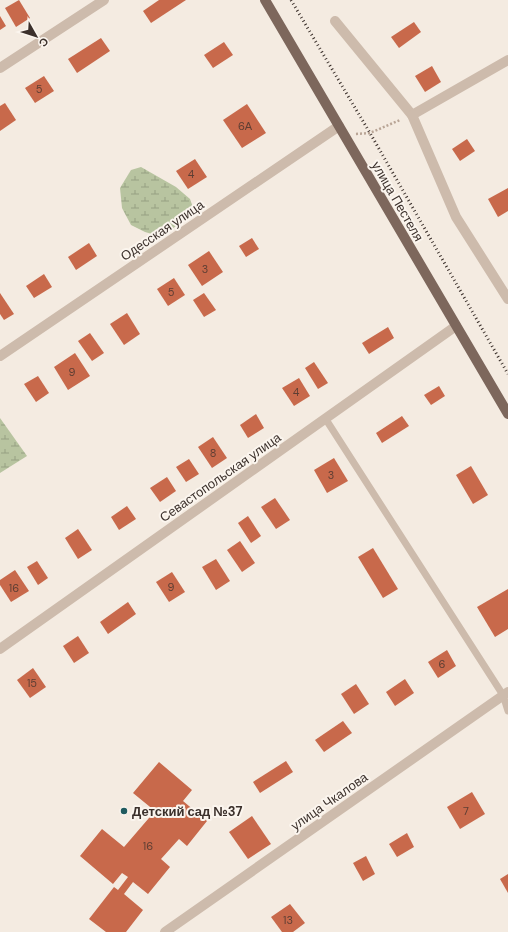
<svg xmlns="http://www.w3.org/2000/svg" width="508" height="932" font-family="'DM Sans',sans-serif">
<defs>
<pattern id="wetland-marsh" width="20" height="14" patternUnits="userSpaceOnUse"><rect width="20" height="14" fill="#b8c4a0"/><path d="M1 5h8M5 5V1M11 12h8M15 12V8" fill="none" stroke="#97a083"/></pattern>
</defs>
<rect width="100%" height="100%" fill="#f4ebe1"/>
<!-- wetland -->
<g fill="url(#wetland-marsh)">
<polygon points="141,167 176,187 190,199 194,210 188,218 166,233 159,236 145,232 131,225 122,208 120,188 131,170"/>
<polygon points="0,418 27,456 0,473"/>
</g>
<!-- building -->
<g fill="#c8694b">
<polygon points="19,0 30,18 16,27 5,8"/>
<polygon points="159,0 186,0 151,23 143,11"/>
<polygon points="0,16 6,26 0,30"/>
<polygon points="414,22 421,32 399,48 391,37"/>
<polygon points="101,38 110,51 77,73 68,59"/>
<polygon points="224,42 233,55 213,68 204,55"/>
<polygon points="432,66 441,82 425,92 415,76"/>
<polygon points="44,76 54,91 35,103 25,88"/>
<polygon points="5,103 16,120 0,131 0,106"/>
<polygon points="247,104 266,133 242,148 223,120"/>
<polygon points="467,139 475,151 460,161 452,149"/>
<polygon points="195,159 207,177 188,189 176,171"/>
<polygon points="508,188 508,211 498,217 488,199"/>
<polygon points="252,238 259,249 246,257 239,246"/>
<polygon points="89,243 97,256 76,270 68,257"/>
<polygon points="209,251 223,272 202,286 188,265"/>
<polygon points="44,274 52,287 34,298 26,286"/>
<polygon points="174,278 185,295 168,306 157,289"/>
<polygon points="0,293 14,314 4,320 0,314"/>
<polygon points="204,293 216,310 204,317 193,300"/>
<polygon points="127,313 140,334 124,345 110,324"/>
<polygon points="388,327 394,338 369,354 362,343"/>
<polygon points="90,333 104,353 92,361 78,341"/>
<polygon points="75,353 90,376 68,390 54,367"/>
<polygon points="314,362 328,383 318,389 305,368"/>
<polygon points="38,376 49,393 36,402 24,384"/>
<polygon points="299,378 310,396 294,406 282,388"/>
<polygon points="439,386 445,396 431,405 424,395"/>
<polygon points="256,414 264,428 248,438 240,425"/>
<polygon points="402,416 409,426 382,443 376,433"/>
<polygon points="213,437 227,458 212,468 198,447"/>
<polygon points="334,458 348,481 327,493 314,470"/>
<polygon points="189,459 199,474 186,482 176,467"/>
<polygon points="471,466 488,495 473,504 456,475"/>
<polygon points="167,477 176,491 160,502 150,488"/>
<polygon points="275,498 290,520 276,529 261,507"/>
<polygon points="127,506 136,519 119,530 111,517"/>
<polygon points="248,516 261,536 251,543 238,523"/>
<polygon points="78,529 92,550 78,559 65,538"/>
<polygon points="240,541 255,563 242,572 227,550"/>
<polygon points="373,548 398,589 383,598 358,557"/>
<polygon points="216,559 230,581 216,590 202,567"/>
<polygon points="37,561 48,578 38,585 27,567"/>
<polygon points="15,570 29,591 11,602 0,585 0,580"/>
<polygon points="172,572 185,592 169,602 156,582"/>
<polygon points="508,589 508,629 495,637 477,607"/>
<polygon points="128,602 136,614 108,634 100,622"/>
<polygon points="78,636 89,653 74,663 63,646"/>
<polygon points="447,650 456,666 438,678 428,662"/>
<polygon points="33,668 46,687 30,698 17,680"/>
<polygon points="405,679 414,693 395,706 386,692"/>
<polygon points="356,684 369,704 354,714 341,694"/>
<polygon points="343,721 352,733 324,752 315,740"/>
<polygon points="286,761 293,772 260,793 253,782"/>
<polygon points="159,762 192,790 183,801 207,821 187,846 179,839 161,859 170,867 148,894 133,882 124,894 143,910 126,932 106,932 89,919 114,887 118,890 128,877 122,873 113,884 80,856 102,829 124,847 155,811 133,793"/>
<polygon points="472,792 485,814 460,829 447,807"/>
<polygon points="252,816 271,844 248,859 229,832"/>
<polygon points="407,833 414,847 397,857 389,844"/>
<polygon points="366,856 375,874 363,881 353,863"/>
<polygon points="508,874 508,893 500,879"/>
<polygon points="290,904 305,923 293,932 282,932 271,917"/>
</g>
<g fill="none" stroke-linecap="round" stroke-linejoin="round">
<!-- path -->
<polyline stroke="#b9a596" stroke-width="2.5" stroke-dasharray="2 2" stroke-linecap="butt" points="356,134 370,133 400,120"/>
<!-- service -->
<polyline stroke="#cdbbac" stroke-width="7" points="325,418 503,695 508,711"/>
<!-- minor -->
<g stroke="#cdbbac" stroke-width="10">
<polyline points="335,21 412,115 456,217 508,299"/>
<polyline points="0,68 104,0"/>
<polyline points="412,115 508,60"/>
<polyline points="0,356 339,126"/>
<polyline points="0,649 456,326"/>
<polyline points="165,932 508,692"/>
</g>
<!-- primary -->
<polyline stroke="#7d675c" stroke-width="10" points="265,0 508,414"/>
<!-- rail -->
<polyline stroke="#3b302b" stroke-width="3" stroke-dasharray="1 3" stroke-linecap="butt" points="291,0 370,133 508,374"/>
</g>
<!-- markers -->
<circle fill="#1f5a5e" stroke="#fbf5ee" stroke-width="1.5" cx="124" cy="811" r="4"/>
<g text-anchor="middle" stroke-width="4" stroke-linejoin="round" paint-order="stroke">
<!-- number labels -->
<g font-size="11" fill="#5e3e33">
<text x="39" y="93">5</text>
<text x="245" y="130">6А</text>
<text x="191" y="178">4</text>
<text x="205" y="273">3</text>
<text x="171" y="296">5</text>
<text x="72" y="376">9</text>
<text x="296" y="396">4</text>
<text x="213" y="457">8</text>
<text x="331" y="479">3</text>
<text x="171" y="591">9</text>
<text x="14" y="592">16</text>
<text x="442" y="668">6</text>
<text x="32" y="687">15</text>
<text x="466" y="815">7</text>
<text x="148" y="850">16</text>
<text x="288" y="924">13</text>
</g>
<!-- street labels -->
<g font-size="13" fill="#3b302b" stroke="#fbf5ee">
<text transform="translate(398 201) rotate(60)" y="5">улица Пестеля</text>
<text transform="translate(162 230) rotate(-34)" y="5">Одесская улица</text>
<text transform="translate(220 477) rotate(-35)" y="5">Севастопольская улица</text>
<text transform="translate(329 801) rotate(-35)" y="5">улица Чкалова</text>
</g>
<!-- poi labels -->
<g font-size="13" font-weight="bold" fill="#3b302b" stroke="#fbf5ee" text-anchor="start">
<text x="132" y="816">Детский сад №37</text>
</g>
</g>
<!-- north arrow -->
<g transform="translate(36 36) rotate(129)" stroke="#fbf5ee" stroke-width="3" paint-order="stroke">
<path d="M0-3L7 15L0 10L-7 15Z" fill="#3b302b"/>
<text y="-6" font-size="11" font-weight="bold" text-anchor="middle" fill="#3b302b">С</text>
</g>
</svg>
